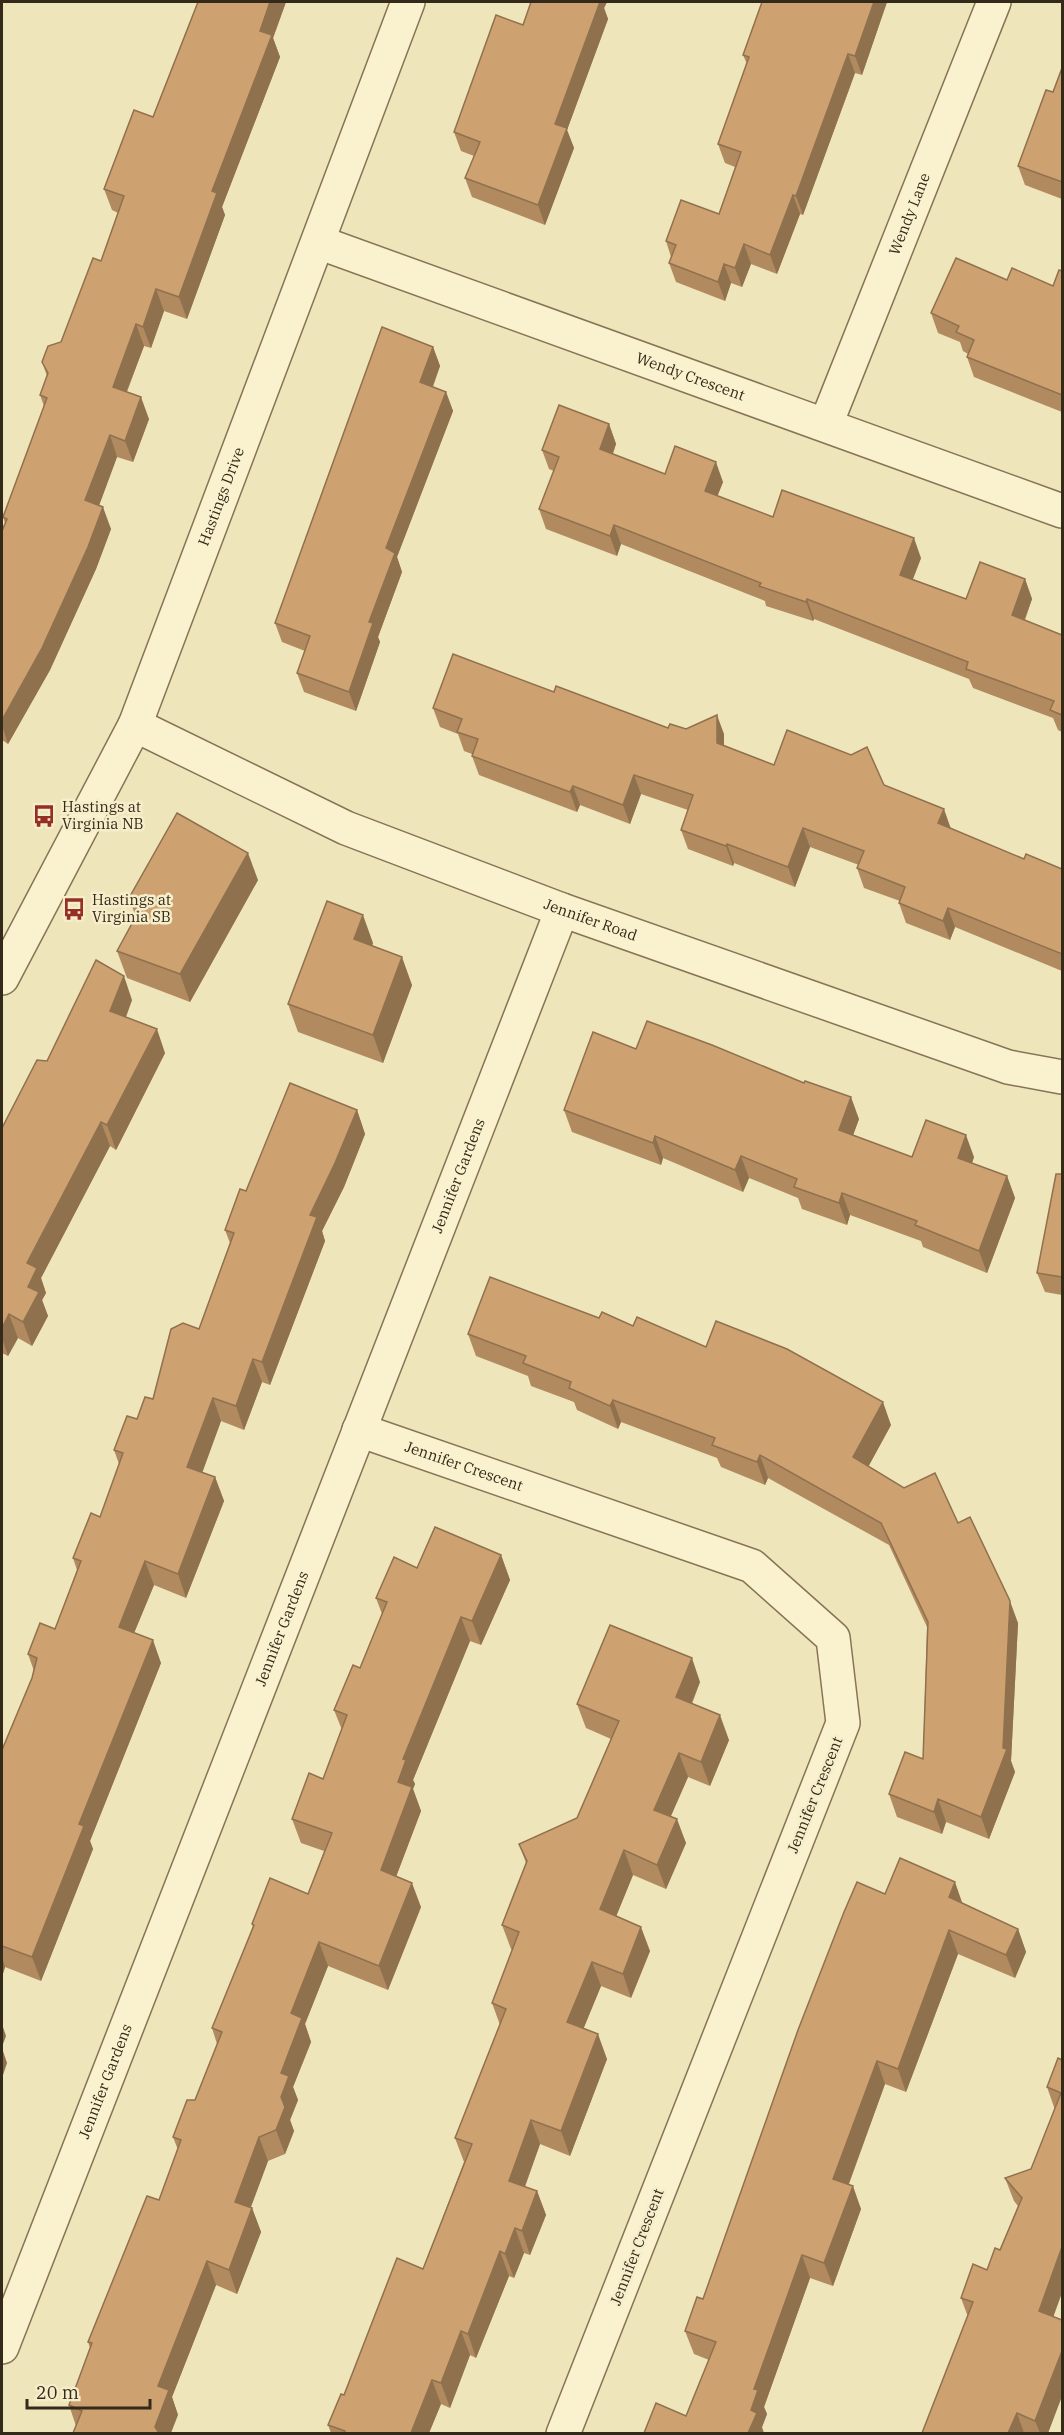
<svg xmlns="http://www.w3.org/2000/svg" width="1064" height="2435" font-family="'IBM Plex Serif',serif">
<rect width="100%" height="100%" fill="#efe5bb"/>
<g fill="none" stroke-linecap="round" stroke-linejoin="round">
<!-- minor casing -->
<g stroke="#867455" stroke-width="36">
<g id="minor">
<path id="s1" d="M318 242 1062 511"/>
<path id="s2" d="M826 424 994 2"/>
<path id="s3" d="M359 1430 752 1566 833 1638 843 1723 563 2434"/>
<path id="s4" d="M2 2347 562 910"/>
</g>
</g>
<!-- tertiary casing -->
<g stroke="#867455" stroke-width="36">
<g id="tertiary">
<path id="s5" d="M135 725 346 828 562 910 1008 1067 1062 1077"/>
<path id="s6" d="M2 978 135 725 408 2"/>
</g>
</g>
<!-- minor -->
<use href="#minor" stroke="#faf1ce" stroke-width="33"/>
<!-- tertiary -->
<use href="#tertiary" stroke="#faf1ce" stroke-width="33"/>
</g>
<!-- wall -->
<g fill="#b18a60">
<polygon points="198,2 286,2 273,38 280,57 222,207 225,215 187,319 164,311 151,348 144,346 127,392 149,419 133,462 117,457 99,505 111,529 96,569 50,670 8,744 2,740 2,531 5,523 3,517 44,406 40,395 47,376 42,362 61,342 101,261 118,213 112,210 104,189 153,117"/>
<polygon points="531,2 607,2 604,8 608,19 567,130 574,148 545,225 472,197 465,178 474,156 461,151 454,132 523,25"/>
<polygon points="762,2 887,2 862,75 855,73 803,215 800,214 777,274 751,264 742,287 731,283 725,301 676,282 669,263 671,257 666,241 719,214 735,167 725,163 718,144 747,64 743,55"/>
<polygon points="1062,68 1062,199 1025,185 1018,166 1053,92"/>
<polygon points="1062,271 1062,412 974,377 967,357 968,354 963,351 960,342 938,333 931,313 1007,280 1053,286"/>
<polygon points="433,347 440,366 433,387 446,392 453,411 397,557 402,572 378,637 380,642 356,711 304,692 297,673 305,651 282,642 275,623"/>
<polygon points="609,424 616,444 613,454 665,474 723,482 717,496 773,517 921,558 913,579 966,599 1025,579 1032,599 1025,620 1062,635 1062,732 1058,730 1053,718 973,688 969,679 814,619 813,621 766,606 765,601 621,544 617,556 546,529 539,509 554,471 549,469 542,450"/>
<polygon points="554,692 668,728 686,729 724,734 724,745 774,765 884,785 951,829 1024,859 1062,869 1062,971 955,927 950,940 906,923 899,903 900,901 864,888 857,868 859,865 810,847 795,887 734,863 733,866 688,849 681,830 688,810 641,794 630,824 580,805 577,812 479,775 472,756 472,754 464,751 458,734 440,727 433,708"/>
<polygon points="258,880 190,1002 127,978 117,951 136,917 129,898"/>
<polygon points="373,943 372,946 412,985 383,1063 298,1032 288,1004"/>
<polygon points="132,1000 126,1017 165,1053 116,1150 110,1146 41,1278 46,1293 42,1300 48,1316 32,1346 18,1338 8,1356 2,1353 2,1128 47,1061"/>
<polygon points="636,1049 859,1119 853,1135 912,1157 974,1157 972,1163 1007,1176 1015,1198 987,1273 923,1247 921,1241 850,1215 847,1225 802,1209 798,1198 749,1178 743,1192 663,1158 661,1165 572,1132 564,1110"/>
<polygon points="357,1110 365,1134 344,1187 322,1231 325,1241 270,1385 262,1382 244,1430 221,1421 202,1472 215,1477 224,1501 186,1598 154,1585 134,1633 161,1663 90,1841 93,1849 41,1981 5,1967 2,1977 2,1750 32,1678 34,1671 28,1654 55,1629 77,1570 73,1558 100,1517 119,1464 114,1450 153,1399 199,1329 230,1243 225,1230 246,1191"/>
<polygon points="1062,1174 1062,1295 1045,1292 1037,1273"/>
<polygon points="599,1318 633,1326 706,1347 891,1425 868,1467 958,1523 1018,1623 1011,1761 1015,1772 989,1839 946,1822 942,1834 897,1817 889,1794 923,1759 927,1627 889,1545 768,1478 765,1485 721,1467 717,1458 621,1422 618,1429 577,1410 574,1402 531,1386 528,1376 476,1356 468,1334"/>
<polygon points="501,1555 510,1580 481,1645 470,1641 413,1780 415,1784 413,1789 421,1811 396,1877 421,1907 388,1990 328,1966 305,2024 311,2042 293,2087 298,2100 290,2120 294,2131 285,2154 268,2161 250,2208 252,2208 261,2232 237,2294 216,2285 172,2397 178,2415 76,2426 69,2405 90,2348 88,2342 159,2200 178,2150 173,2137 195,2100 217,2044 212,2028 253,1927 252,1924 308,1894 324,1851 301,1843 292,1819 323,1779 342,1730 334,1710 360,1668 382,1614 376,1598 417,1568"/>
<polygon points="700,1682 692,1704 729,1740 710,1786 688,1777 671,1816 686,1843 666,1889 633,1875 616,1916 650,1951 631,1998 601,1986 583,2029 607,2059 570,2156 540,2144 525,2187 537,2191 546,2215 530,2255 524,2253 514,2278 509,2276 476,2358 470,2355 450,2408 441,2404 429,2433 331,2433 328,2425 344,2395 423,2269 464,2162 455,2138 500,2025 492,2003 512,1950 511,1949 502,1925 526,1863 519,1844 577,1818 611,1739 586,1728 577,1704"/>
<polygon points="885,1894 963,1903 1018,1929 1026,1952 1015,1978 958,1954 906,2092 885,2084 849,2184 861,2209 833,2286 810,2278 764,2407 767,2414 762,2427 686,2416 709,2360 694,2354 685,2331 703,2299"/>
<polygon points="1062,2060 1054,2316 1062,2396 1048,2433 922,2433 968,2317 961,2298 987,2270 1000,2250 1018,2206 1014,2201 1005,2178 1031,2169 1055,2110 1047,2087"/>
</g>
<!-- shaded-wall -->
<g fill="#90714e">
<polygon points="270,2 286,2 273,38 280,57 222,207 225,215 187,319 179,297 260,31"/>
<polygon points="596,2 607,2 604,8 608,19 567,130 574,148 545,225 538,205 555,124"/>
<polygon points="874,2 887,2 862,75 855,56"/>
<polygon points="848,54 855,73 803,215 796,196"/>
<polygon points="793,195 800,214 777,274 770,255"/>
<polygon points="744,244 751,264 742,287 735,268"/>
<polygon points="724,264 731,283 725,301 718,282"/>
<polygon points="156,289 164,311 151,348 143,327"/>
<polygon points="136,324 144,346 120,408 113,387"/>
<polygon points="433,347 440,366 427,401 420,382"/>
<polygon points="446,392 453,411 397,557 402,572 378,637 380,642 356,711 349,692 369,622 386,548"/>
<polygon points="141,397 149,419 133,462 125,441"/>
<polygon points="609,424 616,444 607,468 600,449"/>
<polygon points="110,435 117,457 93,522 85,500"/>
<polygon points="716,462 723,482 712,510 705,491"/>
<polygon points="103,507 111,529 96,569 50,670 8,744 2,725 2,720"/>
<polygon points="614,525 621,544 617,556 610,536"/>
<polygon points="914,538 921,558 907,594 900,575"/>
<polygon points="1025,579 1032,599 1019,634 1012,615"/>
<polygon points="807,599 814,619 813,621 806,602"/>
<polygon points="717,715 724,734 724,762 717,743"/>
<polygon points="634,775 641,794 630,824 623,805"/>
<polygon points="573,786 580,805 577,812 570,792"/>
<polygon points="944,809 951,829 938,823"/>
<polygon points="803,828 810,847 795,887 788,867"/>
<polygon points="727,844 734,863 733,866 726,846"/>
<polygon points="248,853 258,880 190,1002 180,974"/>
<polygon points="948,908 955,927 950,940 943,921"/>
<polygon points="363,915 373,943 364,967 354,939"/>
<polygon points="402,957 412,985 383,1063 373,1035"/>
<polygon points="124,976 132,1000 119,1035 110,1011"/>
<polygon points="157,1029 165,1053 116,1150 107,1125"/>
<polygon points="851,1097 859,1119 847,1152 839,1130"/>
<polygon points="357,1110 365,1134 344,1187 322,1231 325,1241 270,1385 262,1362 310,1215"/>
<polygon points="101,1122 110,1146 41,1278 46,1293 42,1300 48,1316 32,1346 23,1322 28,1287 27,1263"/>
<polygon points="966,1135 974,1157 966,1180 958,1158"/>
<polygon points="655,1136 663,1158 661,1165 653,1143"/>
<polygon points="741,1156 749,1178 743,1192 735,1170"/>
<polygon points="1007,1176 1015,1198 987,1273 979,1251"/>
<polygon points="842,1193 850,1215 847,1225 839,1203"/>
<polygon points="9,1314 18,1338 8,1356 2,1338 2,1328"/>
<polygon points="253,1359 262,1382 244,1430 236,1406"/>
<polygon points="213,1398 221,1421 196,1490 187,1467"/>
<polygon points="613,1400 621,1422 618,1429 610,1406"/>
<polygon points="883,1402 891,1425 861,1480 853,1457"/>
<polygon points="760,1455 768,1478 765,1485 757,1462"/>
<polygon points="215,1477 224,1501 186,1598 178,1574"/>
<polygon points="501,1555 510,1580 481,1645 472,1621"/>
<polygon points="145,1561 154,1585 127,1650 119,1627"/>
<polygon points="1010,1601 1018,1623 1011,1761 1015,1772 989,1839 981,1817 1003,1748"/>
<polygon points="461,1617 470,1641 413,1780 415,1784 413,1789 421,1811 389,1895 381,1870 398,1782 403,1759"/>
<polygon points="153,1640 161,1663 90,1841 93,1849 41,1981 32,1957 79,1824"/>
<polygon points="692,1658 700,1682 684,1721 676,1697"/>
<polygon points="720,1715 729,1740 710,1786 701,1762"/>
<polygon points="679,1753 688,1777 663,1834 654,1810"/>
<polygon points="938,1799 946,1822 942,1834 934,1812"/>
<polygon points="677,1819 686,1843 666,1889 657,1865"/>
<polygon points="624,1850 633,1875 609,1934 600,1909"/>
<polygon points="955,1882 963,1905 949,1897"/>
<polygon points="412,1883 421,1907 388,1990 379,1966"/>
<polygon points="641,1927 650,1951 631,1998 623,1974"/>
<polygon points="1018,1929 1026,1952 1015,1978 1006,1955"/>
<polygon points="949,1930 958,1954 906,2092 898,2069"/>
<polygon points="319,1942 328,1966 305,2024 311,2042 293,2087 298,2100 290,2120 294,2131 285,2154 276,2130 281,2097 281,2073 291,2013"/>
<polygon points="2,1957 5,1967 2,1977"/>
<polygon points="592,1962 601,1986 576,2047 567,2022"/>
<polygon points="2,2024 6,2036 2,2047"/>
<polygon points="598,2034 607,2059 570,2156 561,2131"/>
<polygon points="2,2048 7,2063 2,2078"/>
<polygon points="877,2061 885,2084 842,2202 833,2179"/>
<polygon points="531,2120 540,2144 518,2205 509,2181"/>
<polygon points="259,2137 268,2161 244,2226 235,2202"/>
<polygon points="853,2186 861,2209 833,2286 824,2263"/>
<polygon points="537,2191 546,2215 530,2255 522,2231"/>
<polygon points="252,2208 261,2232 237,2294 229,2270"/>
<polygon points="515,2228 524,2253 514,2278 505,2254"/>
<polygon points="1062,2247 1062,2293 1047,2334 1039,2311"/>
<polygon points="500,2251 509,2276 476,2358 468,2334"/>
<polygon points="802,2255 810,2278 764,2407 767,2414 762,2427 764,2433 748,2433 754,2389"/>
<polygon points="207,2261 216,2285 172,2397 178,2415 171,2433 157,2433 155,2427 158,2386"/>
<polygon points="461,2331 470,2355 450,2408 441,2383"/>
<polygon points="1062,2351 1062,2396 1048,2433 1040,2433 1035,2421"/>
<polygon points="432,2380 441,2404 429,2433 411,2433"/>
<polygon points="1017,2413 1024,2433 1008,2433"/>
</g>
<!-- building -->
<g fill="#cea170" stroke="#90714e" stroke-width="1.5">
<polygon points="198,2 270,2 260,31 272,35 212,191 217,193 179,297 156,289 143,327 136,324 113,387 141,397 125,441 110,435 85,500 103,507 88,547 42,648 2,720 2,531 7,519 3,517 47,398 40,395 48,373 42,362 48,346 61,342 93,258 101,261 124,196 104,189 134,110 153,117"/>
<polygon points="531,2 600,2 555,124 567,128 538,205 465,178 480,142 454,132 496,15 523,25"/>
<polygon points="762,2 874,2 855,56 848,54 796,196 793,195 770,255 744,244 735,268 724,264 718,282 669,263 676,245 666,241 681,200 719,214 741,152 718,144 749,57 743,55"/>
<polygon points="1062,68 1062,182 1018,166 1046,90 1053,92"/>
<polygon points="956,258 1007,280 1012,268 1053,286 1059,270 1062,271 1062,395 967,357 974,340 956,332 959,326 931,313"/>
<polygon points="382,327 433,347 420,382 446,392 386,548 395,553 369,622 373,623 349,692 297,673 310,636 275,623"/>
<polygon points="559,405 609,424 600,449 665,474 675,446 716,462 705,491 773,517 782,490 914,538 900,575 966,599 980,562 1025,579 1012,615 1062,635 1062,715 1050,710 1054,701 966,669 968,662 807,599 806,602 759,586 761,583 614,525 610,536 539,509 559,457 542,450"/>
<polygon points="453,654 554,692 556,686 668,728 670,724 686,729 717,715 717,743 774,765 787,730 851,755 867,747 884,785 944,809 938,823 1024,859 1026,854 1062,869 1062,954 948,908 943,921 899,903 905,887 857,868 864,851 803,828 788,867 727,844 726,846 681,830 693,795 634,775 623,805 573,786 570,792 472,756 478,739 457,732 462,719 433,708"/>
<polygon points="177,813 248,853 180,974 117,951 142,905 129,898"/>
<polygon points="327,901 363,915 354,939 402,957 373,1035 288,1004"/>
<polygon points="96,960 124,976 110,1011 157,1029 107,1125 101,1122 27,1263 37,1268 28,1287 39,1292 23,1322 9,1314 2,1328 2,1128 37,1060 47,1061"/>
<polygon points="647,1021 712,1045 804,1083 805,1081 851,1097 839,1130 912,1157 926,1120 966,1135 958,1158 1007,1176 979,1251 915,1225 917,1221 842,1193 839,1203 794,1187 797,1179 741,1156 735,1170 655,1136 653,1143 564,1110 593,1032 636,1049"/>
<polygon points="290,1083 357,1110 335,1163 310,1215 317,1217 262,1362 253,1359 236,1406 213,1398 187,1467 215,1477 178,1574 145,1561 119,1627 153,1640 79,1824 84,1826 32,1957 2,1946 2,1750 32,1678 37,1658 28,1654 40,1623 55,1629 81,1561 73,1558 91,1513 100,1517 123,1453 114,1450 127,1416 137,1419 145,1397 153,1399 171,1329 183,1323 199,1329 234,1233 225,1230 240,1189 246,1191"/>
<polygon points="1056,1174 1062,1174 1062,1277 1037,1273"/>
<polygon points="490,1277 599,1318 602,1312 633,1326 637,1317 706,1347 716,1321 787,1349 883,1402 853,1457 904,1488 935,1473 958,1523 970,1517 1010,1601 1003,1748 1007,1749 981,1817 938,1799 934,1812 889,1794 905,1752 923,1759 928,1622 881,1523 760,1455 757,1462 712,1445 715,1438 613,1400 610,1406 569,1388 571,1382 523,1363 526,1356 468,1334"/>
<polygon points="435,1527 501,1555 472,1621 461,1617 403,1759 406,1760 398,1782 412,1787 381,1870 412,1883 379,1966 319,1942 291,2013 302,2018 281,2073 289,2076 281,2097 285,2107 276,2130 259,2137 235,2202 252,2208 229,2270 207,2261 158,2386 169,2390 155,2427 159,2433 73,2433 82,2411 69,2405 92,2343 88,2342 147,2196 159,2200 181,2140 173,2137 187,2100 195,2100 222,2032 212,2028 254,1925 252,1924 270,1878 308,1894 332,1833 292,1819 309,1773 323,1779 347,1715 334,1710 353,1665 360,1668 387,1602 376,1598 394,1557 417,1568"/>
<polygon points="610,1625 692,1658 676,1697 720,1715 701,1762 679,1753 654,1810 677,1819 657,1865 624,1850 600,1909 641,1927 623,1974 592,1962 567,2022 598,2034 561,2131 531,2120 509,2181 537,2191 522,2231 515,2228 505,2254 500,2251 468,2334 461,2331 441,2383 432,2380 411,2433 344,2433 345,2431 328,2425 341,2394 344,2395 397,2258 423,2269 472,2144 455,2138 506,2009 492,2003 519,1932 502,1925 527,1861 519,1844 577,1818 619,1721 577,1704"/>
<polygon points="900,1858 955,1882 949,1897 1018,1929 1006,1955 949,1930 898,2069 877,2061 833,2179 853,2186 824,2263 802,2255 754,2389 758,2390 751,2410 757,2413 748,2433 644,2433 656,2403 686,2416 716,2342 685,2331 697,2297 703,2299 798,2030 844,1912 857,1882 885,1894"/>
<polygon points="1058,2058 1062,2060 1062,2247 1039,2311 1062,2320 1062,2351 1035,2421 1017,2413 1008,2433 922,2433 973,2302 961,2298 973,2264 987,2270 995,2248 1000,2250 1022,2198 1005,2178 1031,2169 1061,2093 1047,2087"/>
</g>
<!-- icons -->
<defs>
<g id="bus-bare" transform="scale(1.8)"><path d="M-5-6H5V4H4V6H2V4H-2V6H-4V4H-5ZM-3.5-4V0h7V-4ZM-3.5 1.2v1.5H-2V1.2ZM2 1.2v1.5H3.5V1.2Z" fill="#962f23" stroke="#f6eecb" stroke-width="2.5" paint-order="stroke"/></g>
</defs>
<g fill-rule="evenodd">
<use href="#bus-bare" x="44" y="816"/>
<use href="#bus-bare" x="74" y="909"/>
</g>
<g text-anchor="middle" stroke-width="5" stroke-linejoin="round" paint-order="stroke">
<!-- street labels -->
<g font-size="15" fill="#342a1a" stroke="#f6eecb">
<text dy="5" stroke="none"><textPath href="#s2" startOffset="226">Wendy Lane</textPath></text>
<text dy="5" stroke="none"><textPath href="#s1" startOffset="396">Wendy Crescent</textPath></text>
<text dy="5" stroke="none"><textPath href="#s6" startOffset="530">Hastings Drive</textPath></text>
<text dy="5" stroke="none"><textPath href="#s5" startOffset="496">Jennifer Road</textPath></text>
<text dy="5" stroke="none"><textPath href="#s4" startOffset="1257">Jennifer Gardens</textPath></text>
<text dy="5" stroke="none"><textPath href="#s3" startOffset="111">Jennifer Crescent</textPath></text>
<text dy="5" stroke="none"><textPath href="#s4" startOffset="771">Jennifer Gardens</textPath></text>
<text transform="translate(815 1795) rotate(-68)" y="5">Jennifer Crescent</text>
<text dy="5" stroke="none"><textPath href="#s4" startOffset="285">Jennifer Gardens</textPath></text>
<text transform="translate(637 2247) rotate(-69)" y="5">Jennifer Crescent</text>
</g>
<!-- poi labels -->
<g font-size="15" fill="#342a1a" stroke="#f6eecb" text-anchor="start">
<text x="62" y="812">Hastings at<tspan x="62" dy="17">Virginia NB</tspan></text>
<text x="92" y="905">Hastings at<tspan x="92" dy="17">Virginia SB</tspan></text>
</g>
</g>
<!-- border -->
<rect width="1064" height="2435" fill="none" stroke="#342a1a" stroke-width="6"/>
<!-- scale -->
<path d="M27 2399v9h123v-9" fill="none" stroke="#342a1a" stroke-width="3"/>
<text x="36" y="2399" font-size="18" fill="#342a1a" stroke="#f6eecb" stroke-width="4.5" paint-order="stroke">20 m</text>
</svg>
